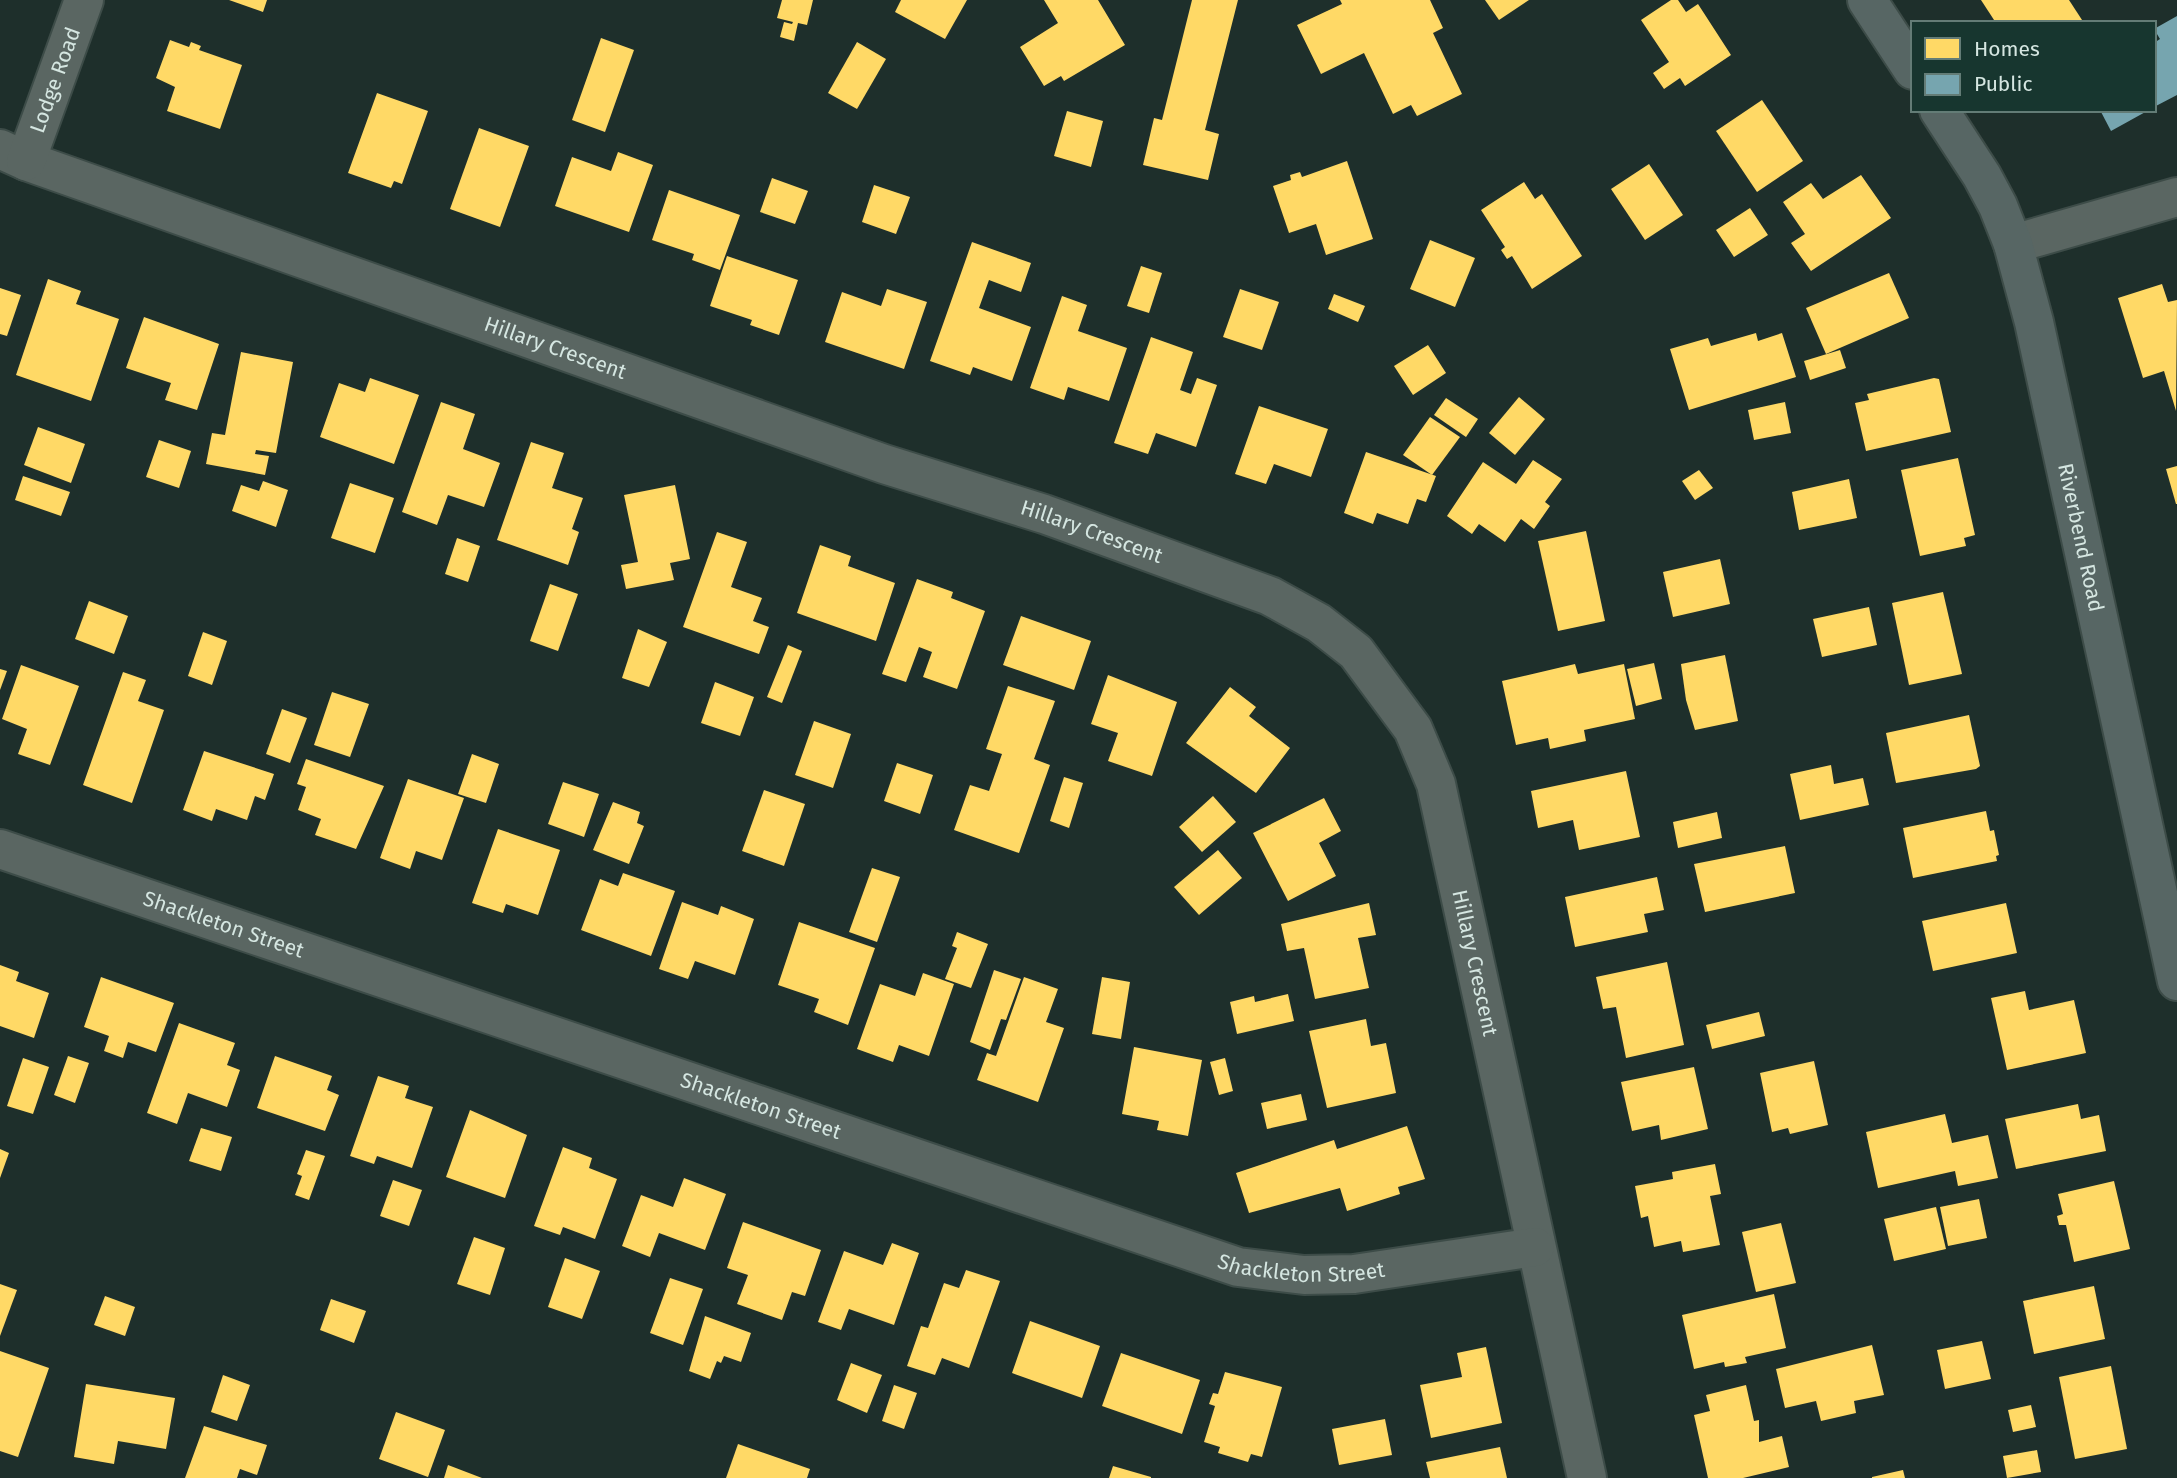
<svg xmlns="http://www.w3.org/2000/svg" width="2177" height="1478" font-family="'Fira Sans',sans-serif">
<rect width="100%" height="100%" fill="#1e2f2b"/>
<!-- homes -->
<g fill="#ffd966">
<polygon points="229,0 267,0 263,12"/>
<polygon points="782,0 813,0 807,25 798,23 794,41 780,37 784,22 792,24 793,22 777,18"/>
<polygon points="901,0 967,0 945,39 895,12"/>
<polygon points="1044,0 1098,0 1125,45 1064,81 1061,76 1044,86 1020,47 1058,23"/>
<polygon points="1192,0 1238,0 1205,130 1219,134 1208,180 1143,165 1154,118 1162,120"/>
<polygon points="1340,0 1430,0 1443,28 1433,33 1462,94 1417,116 1411,105 1393,114 1364,53 1321,74 1297,25 1342,4"/>
<polygon points="1485,0 1529,0 1499,20"/>
<polygon points="1671,0 1678,0 1686,12 1698,4 1731,55 1685,86 1680,78 1664,89 1653,73 1669,62 1641,20"/>
<polygon points="1981,0 2069,0 2084,23 1996,23"/>
<polygon points="601,38 634,50 605,132 572,120"/>
<polygon points="170,40 189,47 191,42 201,46 199,50 242,65 220,129 167,111 175,87 156,78"/>
<polygon points="857,42 886,59 857,109 828,93"/>
<polygon points="377,93 428,111 402,184 394,181 391,188 348,173"/>
<polygon points="1762,100 1803,161 1757,192 1716,131"/>
<polygon points="1067,111 1103,121 1091,167 1054,156"/>
<polygon points="479,128 529,146 500,227 450,209"/>
<polygon points="618,152 653,165 629,232 555,206 572,157 611,171"/>
<polygon points="1347,161 1373,239 1326,255 1316,224 1289,233 1273,186 1291,180 1290,175 1300,172 1302,177"/>
<polygon points="1649,164 1683,215 1645,240 1611,189"/>
<polygon points="1861,175 1891,218 1811,271 1791,243 1805,234 1783,202 1811,183 1823,199"/>
<polygon points="772,178 808,191 795,224 760,212"/>
<polygon points="1524,182 1535,199 1542,194 1582,256 1532,289 1512,256 1507,259 1501,250 1505,247 1481,210"/>
<polygon points="874,185 910,197 896,234 862,222"/>
<polygon points="669,190 740,215 720,270 692,260 694,254 652,240"/>
<polygon points="1750,208 1768,235 1734,257 1716,230"/>
<polygon points="1430,240 1475,258 1455,307 1410,289"/>
<polygon points="972,242 1031,263 1021,292 989,280 979,308 1031,327 1012,381 973,367 970,375 930,361"/>
<polygon points="727,256 798,280 779,335 750,325 752,320 710,306"/>
<polygon points="1141,266 1162,273 1149,313 1127,306"/>
<polygon points="1889,273 1909,318 1826,354 1806,308"/>
<polygon points="48,279 81,291 76,304 119,319 91,401 16,375"/>
<polygon points="2162,284 2168,302 2177,300 2176,411 2164,371 2143,378 2118,298"/>
<polygon points="0,288 21,295 7,336 0,334"/>
<polygon points="887,289 927,302 904,369 825,342 842,292 881,306"/>
<polygon points="1240,289 1279,302 1262,350 1223,337"/>
<polygon points="1334,294 1365,306 1358,322 1328,309"/>
<polygon points="1062,296 1087,305 1078,331 1127,348 1109,401 1068,387 1064,400 1030,388"/>
<polygon points="144,317 219,344 197,410 165,400 171,383 126,368"/>
<polygon points="1756,333 1758,341 1782,333 1796,377 1689,410 1670,349 1708,338 1711,346"/>
<polygon points="1151,337 1193,352 1180,390 1191,394 1197,378 1217,385 1196,447 1156,433 1148,454 1114,443"/>
<polygon points="1428,345 1446,373 1413,395 1394,366"/>
<polygon points="1840,350 1846,368 1810,380 1804,361"/>
<polygon points="241,352 293,362 276,453 256,450 255,454 269,456 265,475 206,464 212,433 225,435"/>
<polygon points="370,378 419,395 394,464 320,437 339,383 365,392"/>
<polygon points="1934,378 1939,379 1951,432 1866,451 1855,403 1869,400 1867,394"/>
<polygon points="1519,397 1545,419 1515,455 1489,433"/>
<polygon points="1446,398 1478,419 1466,437 1434,415"/>
<polygon points="441,402 475,414 463,449 500,463 484,507 448,495 437,525 402,512"/>
<polygon points="1785,402 1791,433 1754,440 1748,410"/>
<polygon points="1259,406 1328,429 1311,477 1274,464 1266,484 1235,474"/>
<polygon points="1430,417 1460,437 1432,475 1403,455"/>
<polygon points="38,427 85,444 71,483 24,465"/>
<polygon points="159,440 191,451 179,488 146,477"/>
<polygon points="531,442 564,453 552,488 583,498 572,529 579,532 568,565 497,540"/>
<polygon points="1366,452 1436,476 1426,502 1417,499 1408,524 1377,513 1373,524 1344,513"/>
<polygon points="1958,458 1975,535 1964,538 1966,546 1920,556 1901,470"/>
<polygon points="1533,460 1562,479 1545,502 1550,506 1534,529 1521,519 1505,542 1479,524 1472,534 1447,516 1483,462 1516,484"/>
<polygon points="2177,466 2177,504 2176,504 2166,469"/>
<polygon points="1699,470 1713,488 1695,500 1682,481"/>
<polygon points="23,476 70,492 61,516 15,500"/>
<polygon points="1849,479 1857,518 1799,530 1792,492"/>
<polygon points="263,481 288,490 276,527 232,511 241,485 259,491"/>
<polygon points="350,483 394,498 375,553 331,538"/>
<polygon points="675,485 690,559 670,563 674,580 626,589 621,565 638,562 624,495"/>
<polygon points="1586,531 1605,621 1558,631 1538,541"/>
<polygon points="717,532 747,542 731,587 762,598 753,621 769,627 759,654 683,627"/>
<polygon points="457,538 480,546 468,582 445,574"/>
<polygon points="820,545 851,556 848,566 895,583 876,641 797,613"/>
<polygon points="1720,559 1730,604 1673,617 1663,572"/>
<polygon points="917,579 953,592 951,598 985,611 957,689 923,677 932,652 919,647 906,682 882,674"/>
<polygon points="550,584 578,594 558,651 530,641"/>
<polygon points="1943,592 1962,674 1909,685 1892,603"/>
<polygon points="89,601 128,616 114,654 75,639"/>
<polygon points="1869,607 1877,645 1822,657 1813,619"/>
<polygon points="1021,616 1091,641 1074,690 1003,665"/>
<polygon points="638,629 667,642 649,687 622,678"/>
<polygon points="203,632 227,641 212,685 188,676"/>
<polygon points="788,645 802,651 782,703 767,697"/>
<polygon points="1725,655 1738,721 1695,730 1686,700 1681,664"/>
<polygon points="1654,663 1662,699 1636,706 1627,669"/>
<polygon points="1575,664 1578,674 1624,664 1635,719 1584,730 1586,741 1550,749 1548,738 1516,745 1502,681"/>
<polygon points="21,665 79,686 50,765 18,754 27,729 2,719"/>
<polygon points="0,669 7,671 0,690"/>
<polygon points="123,672 146,680 138,701 164,710 132,803 83,785"/>
<polygon points="1108,675 1177,702 1152,776 1108,761 1118,733 1091,724"/>
<polygon points="715,682 754,697 740,736 701,723"/>
<polygon points="1008,686 1055,701 1034,759 1050,765 1019,853 954,830 970,785 989,791 1002,754 986,749"/>
<polygon points="1230,687 1256,707 1249,716 1290,748 1256,793 1186,743"/>
<polygon points="332,692 369,704 350,757 314,745"/>
<polygon points="282,709 307,718 290,763 266,754"/>
<polygon points="1969,715 1980,766 1976,769 1896,783 1886,733"/>
<polygon points="814,721 851,734 833,788 795,775"/>
<polygon points="204,751 274,774 265,800 255,796 247,820 216,809 212,821 183,810"/>
<polygon points="472,754 499,764 486,803 458,794"/>
<polygon points="306,759 384,786 356,849 315,835 321,819 298,810 306,787 297,784"/>
<polygon points="897,763 933,775 920,814 884,801"/>
<polygon points="1831,765 1834,784 1863,778 1869,805 1800,820 1790,774"/>
<polygon points="1626,771 1640,837 1579,850 1573,820 1538,828 1531,791"/>
<polygon points="1064,777 1083,783 1069,828 1050,821"/>
<polygon points="408,779 464,798 442,860 416,851 410,869 380,858"/>
<polygon points="563,782 599,794 584,837 548,824"/>
<polygon points="764,790 805,804 784,866 742,851"/>
<polygon points="1213,796 1236,822 1202,852 1179,827"/>
<polygon points="1324,798 1341,831 1319,843 1336,876 1288,901 1253,833"/>
<polygon points="613,802 640,812 637,823 644,826 629,864 593,850"/>
<polygon points="1986,811 1990,831 1994,830 1999,855 1996,856 1997,861 1913,878 1903,828"/>
<polygon points="1717,812 1722,838 1678,848 1673,822"/>
<polygon points="498,829 560,850 538,915 506,904 503,913 472,903"/>
<polygon points="1785,846 1795,893 1705,912 1694,864"/>
<polygon points="1218,850 1242,878 1199,915 1174,887"/>
<polygon points="872,868 900,877 877,942 849,932"/>
<polygon points="623,873 675,891 651,956 581,930 600,879 618,886"/>
<polygon points="1657,877 1664,910 1644,914 1648,932 1575,947 1565,897"/>
<polygon points="682,902 718,915 721,906 754,919 735,975 695,961 688,979 659,969"/>
<polygon points="1369,903 1376,935 1358,938 1369,988 1315,999 1304,948 1287,951 1281,924"/>
<polygon points="2006,903 2017,953 1933,971 1922,921"/>
<polygon points="799,922 875,948 848,1025 814,1012 819,999 778,985"/>
<polygon points="957,932 988,944 971,988 945,979 957,948 952,946"/>
<polygon points="1667,962 1684,1045 1626,1058 1616,1007 1603,1009 1596,977"/>
<polygon points="0,965 19,972 16,981 49,993 34,1038 0,1026"/>
<polygon points="994,970 1021,979 1006,1020 1001,1019 990,1050 970,1042"/>
<polygon points="923,973 954,984 929,1056 899,1045 893,1062 857,1049 880,984 915,996"/>
<polygon points="101,977 174,1003 156,1052 128,1042 123,1058 104,1051 109,1036 84,1027"/>
<polygon points="1024,977 1058,989 1046,1022 1064,1028 1038,1102 977,1080 987,1053 996,1056"/>
<polygon points="1102,977 1130,982 1121,1039 1092,1034"/>
<polygon points="2025,991 2029,1010 2074,1000 2086,1053 2007,1070 1991,998"/>
<polygon points="1288,994 1294,1021 1237,1034 1230,1002 1254,996 1255,1002"/>
<polygon points="1759,1012 1765,1036 1712,1049 1706,1025"/>
<polygon points="1366,1019 1371,1046 1386,1043 1396,1093 1327,1108 1309,1031"/>
<polygon points="179,1023 235,1043 227,1065 240,1070 227,1107 188,1093 177,1124 147,1113"/>
<polygon points="1134,1047 1202,1060 1188,1136 1157,1130 1159,1121 1122,1114"/>
<polygon points="68,1056 89,1063 75,1103 54,1095"/>
<polygon points="275,1056 332,1076 327,1090 339,1095 325,1131 257,1108"/>
<polygon points="23,1058 49,1067 33,1114 7,1106"/>
<polygon points="1225,1058 1233,1091 1219,1095 1210,1062"/>
<polygon points="1814,1061 1828,1125 1790,1134 1788,1128 1772,1132 1760,1073"/>
<polygon points="1694,1067 1708,1129 1661,1140 1659,1125 1632,1131 1621,1082"/>
<polygon points="378,1076 409,1086 405,1098 433,1107 412,1168 377,1156 374,1164 350,1156"/>
<polygon points="1301,1094 1307,1120 1267,1129 1261,1103"/>
<polygon points="2078,1104 2081,1119 2099,1115 2106,1151 2016,1169 2005,1119"/>
<polygon points="470,1110 527,1135 505,1198 446,1177"/>
<polygon points="1945,1114 1952,1143 1988,1135 1998,1178 1958,1186 1955,1171 1878,1188 1866,1132"/>
<polygon points="1407,1126 1425,1179 1398,1187 1400,1194 1347,1211 1340,1188 1249,1213 1236,1173 1334,1140 1337,1149"/>
<polygon points="201,1128 232,1137 221,1171 189,1161"/>
<polygon points="563,1147 592,1158 589,1168 617,1179 595,1239 563,1227 560,1235 534,1226"/>
<polygon points="0,1149 9,1153 0,1178"/>
<polygon points="306,1150 325,1156 309,1200 295,1195 302,1176 297,1174"/>
<polygon points="1715,1164 1721,1194 1710,1196 1720,1245 1683,1252 1681,1241 1654,1247 1648,1216 1641,1218 1635,1186 1673,1179 1672,1172"/>
<polygon points="684,1178 726,1194 705,1250 659,1233 650,1257 622,1246 641,1195 673,1207"/>
<polygon points="393,1180 422,1190 409,1226 380,1216"/>
<polygon points="2114,1181 2130,1249 2074,1262 2066,1225 2059,1225 2057,1216 2063,1214 2058,1194"/>
<polygon points="1979,1199 1987,1238 1948,1246 1940,1207"/>
<polygon points="1936,1207 1946,1249 1894,1261 1884,1219"/>
<polygon points="743,1222 821,1250 805,1296 792,1292 782,1320 737,1304 748,1275 727,1268"/>
<polygon points="1781,1223 1796,1283 1756,1292 1742,1232"/>
<polygon points="474,1237 505,1248 490,1295 457,1284"/>
<polygon points="892,1243 919,1253 894,1325 849,1309 841,1330 818,1322 844,1251 883,1265"/>
<polygon points="565,1258 600,1271 582,1319 548,1307"/>
<polygon points="966,1270 1000,1281 969,1368 942,1358 935,1375 907,1366 921,1326 928,1328 944,1283 959,1288"/>
<polygon points="670,1278 703,1289 683,1345 650,1333"/>
<polygon points="0,1284 17,1290 0,1336"/>
<polygon points="2094,1286 2105,1339 2034,1354 2023,1301"/>
<polygon points="1774,1294 1786,1348 1745,1357 1747,1363 1725,1367 1724,1362 1694,1369 1682,1315"/>
<polygon points="105,1296 135,1307 125,1336 94,1325"/>
<polygon points="331,1299 366,1311 354,1343 320,1330"/>
<polygon points="705,1316 751,1333 741,1362 724,1356 721,1363 717,1361 710,1379 689,1371"/>
<polygon points="1030,1321 1100,1346 1082,1398 1012,1373"/>
<polygon points="1982,1341 1991,1379 1945,1389 1937,1350"/>
<polygon points="1872,1345 1884,1395 1854,1401 1856,1413 1821,1421 1816,1401 1785,1408 1776,1369"/>
<polygon points="1486,1347 1502,1423 1431,1438 1420,1385 1462,1377 1457,1353"/>
<polygon points="0,1351 49,1368 18,1457 0,1451"/>
<polygon points="1121,1353 1200,1380 1182,1434 1102,1406"/>
<polygon points="851,1363 882,1375 867,1413 837,1400"/>
<polygon points="2111,1366 2127,1449 2075,1459 2059,1377"/>
<polygon points="1225,1372 1282,1387 1262,1457 1251,1454 1248,1462 1218,1453 1220,1447 1204,1442 1215,1406 1209,1404 1213,1393 1218,1394"/>
<polygon points="223,1375 250,1385 237,1421 211,1412"/>
<polygon points="86,1384 175,1398 166,1449 118,1441 114,1464 74,1457"/>
<polygon points="894,1385 917,1393 904,1429 882,1421"/>
<polygon points="1746,1385 1754,1421 1759,1420 1759,1442 1782,1436 1789,1467 1743,1478 1708,1478 1694,1415 1710,1411 1706,1395"/>
<polygon points="2031,1405 2036,1427 2013,1432 2008,1410"/>
<polygon points="396,1412 445,1430 428,1477 379,1459"/>
<polygon points="1385,1419 1392,1455 1339,1465 1332,1429"/>
<polygon points="204,1426 267,1445 257,1475 240,1469 237,1478 185,1478"/>
<polygon points="738,1444 810,1469 807,1478 726,1478"/>
<polygon points="1500,1447 1507,1478 1430,1478 1426,1462"/>
<polygon points="2037,1450 2041,1472 2007,1478 2003,1456"/>
<polygon points="448,1465 482,1478 444,1478"/>
<polygon points="1113,1466 1151,1477 1151,1478 1109,1478"/>
<polygon points="1903,1470 1905,1478 1872,1478 1872,1477"/>
</g>
<!-- public -->
<g fill="#76a5af">
<polygon points="2177,16 2177,95 2154,107 2154,43 2160,39 2154,29"/>
<polygon points="2100,110 2149,110 2111,131"/>
</g>
<g fill="none" stroke-linecap="round" stroke-linejoin="round">
<!-- street casing -->
<g stroke="#3d4c48" stroke-width="42">
<g id="street">
<path id="s1" d="M0 149 26 161 884 464 1044 514 1270 596 1319 623 1356 652 1413 729 1436 784 1587 1478"/>
<path id="s2" d="M26 161 84 0"/>
<polyline points="2013,244 2177,197"/>
<path id="s3" d="M0 849 1238 1267 1304 1275 1354 1274 1535 1247"/>
</g>
</g>
<!-- secondary casing -->
<g stroke="#3d4c48" stroke-width="42">
<g id="secondary">
<polyline points="1867,0 1913,70"/>
<path id="s4" d="M1939 110 1982 176 1998 206 2013 244 2034 322 2177 981"/>
</g>
</g>
<!-- street -->
<use href="#street" stroke="#5a6662" stroke-width="38"/>
<!-- secondary -->
<use href="#secondary" stroke="#576664" stroke-width="38"/>
</g>
<g text-anchor="middle" stroke-width="7" stroke-linejoin="round" paint-order="stroke">
<!-- street labels -->
<g font-size="21" fill="#d5e6e1" stroke="#17362f">
<text dy="7" stroke="none"><textPath href="#s2" startOffset="86">Lodge Road</textPath></text>
<text dy="7" stroke="none"><textPath href="#s1" startOffset="590">Hillary Crescent</textPath></text>
<text dy="7" stroke="none"><textPath href="#s1" startOffset="1157">Hillary Crescent</textPath></text>
<text dy="7" stroke="none"><textPath href="#s4" startOffset="455">Riverbend Road</textPath></text>
<text dy="7" stroke="none"><textPath href="#s3" startOffset="236">Shackleton Street</textPath></text>
<text dy="7" stroke="none"><textPath href="#s1" startOffset="1788">Hillary Crescent</textPath></text>
<text dy="7" stroke="none"><textPath href="#s3" startOffset="803">Shackleton Street</textPath></text>
<text dy="7" stroke="none"><textPath href="#s3" startOffset="1370">Shackleton Street</textPath></text>
</g>
</g>
<!-- legend -->
<rect x="1911" y="21" width="245" height="91" fill="#17362f" stroke="#637c76" stroke-width="2"/>
<rect x="1925" y="38" width="35" height="21" fill="#ffd966" stroke="#637c76" stroke-width="2"/>
<text x="1974" y="56" font-size="21" fill="#d5e6e1">Homes</text>
<rect x="1925" y="74" width="35" height="21" fill="#76a5af" stroke="#637c76" stroke-width="2"/>
<text x="1974" y="91" font-size="21" fill="#d5e6e1">Public</text>
</svg>
